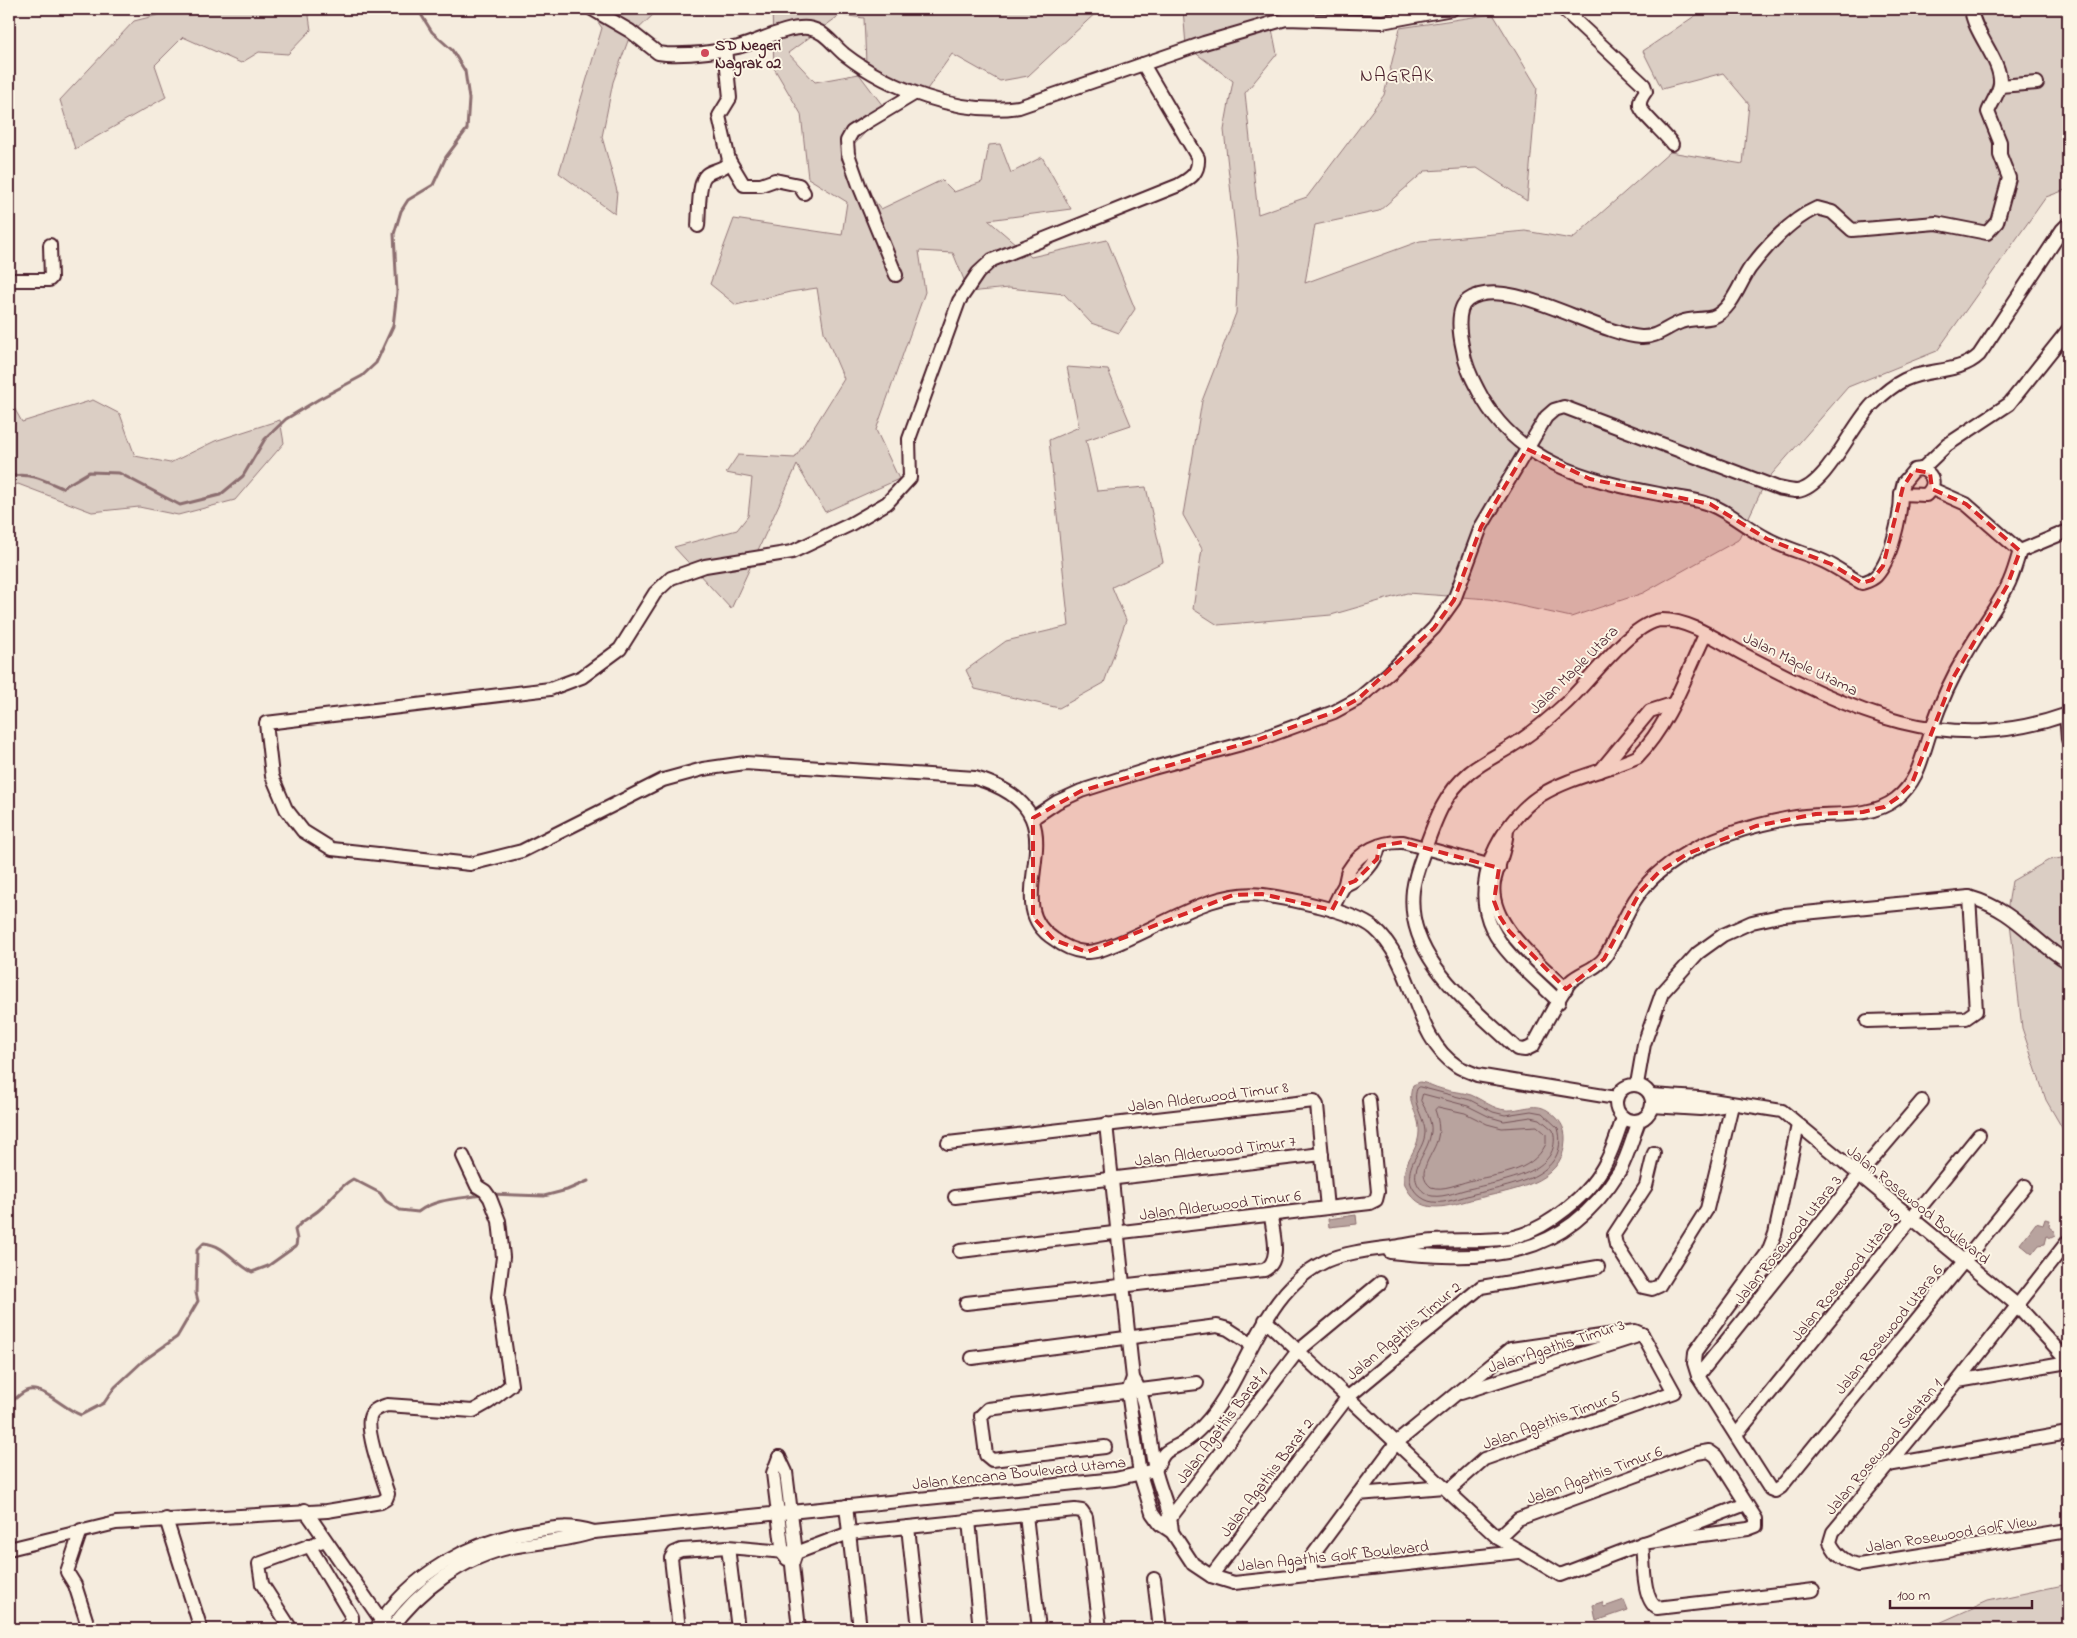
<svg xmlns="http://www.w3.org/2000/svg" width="2077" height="1638" font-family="'Indie Flower',sans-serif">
<rect width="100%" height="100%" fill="#f5ecde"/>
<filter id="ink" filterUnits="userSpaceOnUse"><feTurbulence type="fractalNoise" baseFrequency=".02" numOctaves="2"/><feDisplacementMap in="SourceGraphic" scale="10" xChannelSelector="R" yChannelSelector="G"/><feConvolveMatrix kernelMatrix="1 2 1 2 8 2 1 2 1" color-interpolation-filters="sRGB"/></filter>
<g filter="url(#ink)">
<!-- green -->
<g fill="#dbcec4" stroke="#927678">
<polygon points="182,9 308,9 311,30 288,54 259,52 241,63 183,37 155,65 166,97 75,149 60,100 134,21"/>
<polygon points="589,9 659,9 629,38 613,82 602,137 617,191 615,214 559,173 602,28"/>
<polygon points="772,9 1100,9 1028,76 1000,81 952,54 923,95 866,63 864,18 840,15 788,53 815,82 859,74 886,110 841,159 881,209 942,180 954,192 982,182 989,145 1000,144 1011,173 1042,157 1071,209 988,220 1031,257 1107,240 1135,309 1119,333 1091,323 1064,294 1009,288 969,292 953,253 919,251 925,292 876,430 899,479 825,512 797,465 731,609 674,547 737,530 748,516 752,478 726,473 738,455 795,458 844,379 824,332 817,288 790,292 736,305 710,284 734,219 842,235 847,202 808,178 801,114 774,68"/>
<polygon points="1183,9 1268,9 1277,54 1245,93 1258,214 1307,197 1384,95 1400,28 1493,14 1537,87 1527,201 1477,168 1425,171 1379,211 1315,225 1305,283 1420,241 1525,231 1572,239 1670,152 1743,164 1749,104 1723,73 1662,89 1643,51 1705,9 2068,9 2068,189 2046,197 1937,351 1848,387 1766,481 1738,540 1643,593 1571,617 1489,599 1407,593 1331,615 1218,625 1193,609 1202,549 1183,515 1202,401 1236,313 1238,257 1224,130 1233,81 1186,46"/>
<polygon points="1067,367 1108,370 1131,425 1086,440 1097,491 1146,487 1163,562 1112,587 1126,620 1104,683 1059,708 975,689 966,670 1006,641 1069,626 1049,440 1079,427"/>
<polygon points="9,399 22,422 93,400 120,414 135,456 170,463 215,441 280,420 284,443 235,500 178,515 139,507 92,512 18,484 9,487"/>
<polygon points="2068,857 2068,1138 2046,1100 2022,1028 2008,905 2012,881 2049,860"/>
<polygon points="2068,1584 2068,1629 1926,1629 1988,1601"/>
<polygon points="1758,1625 1764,1629 1665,1629 1667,1629"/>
</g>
<!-- water -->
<g fill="#b8a39e" stroke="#8c6e70">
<path d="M1420 1082C1428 1083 1434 1087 1442 1089 1452 1092 1462 1092 1471 1095 1483 1100 1493 1109 1506 1110 1520 1111 1534 1102 1547 1110 1558 1117 1566 1127 1565 1140 1564 1185 1507 1191 1474 1199 1453 1204 1428 1216 1411 1195 1391 1171 1419 1154 1419 1132 1420 1112 1405 1106 1413 1085Z"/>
<polygon points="1356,1215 1357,1224 1329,1227 1328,1219"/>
<polygon points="2045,1219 2050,1220 2049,1227 2054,1231 2055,1236 2051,1238 2047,1236 2045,1244 2039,1245 2032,1254 2020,1244 2036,1223 2043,1225"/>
<polygon points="1624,1600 1628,1610 1596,1621 1593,1605 1602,1602 1604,1607"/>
</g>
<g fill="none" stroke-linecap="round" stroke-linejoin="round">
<!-- shore -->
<g stroke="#765459" stroke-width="1">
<path d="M1420 1087 1470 1100 1493 1112 1505 1115 1531 1111 1542 1113 1558 1128C1571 1177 1508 1186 1474 1194 1461 1197 1446 1204 1433 1202 1422 1201 1411 1190 1410 1180 1407 1162 1424 1150 1425 1133 1425 1117 1411 1104 1417 1089Z"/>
<path d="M1423 1094 1468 1106 1490 1117 1504 1121 1531 1117 1540 1119 1553 1130C1564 1173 1501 1181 1473 1188 1460 1190 1445 1198 1432 1196 1427 1195 1422 1191 1419 1187 1408 1170 1427 1153 1430 1137 1434 1124 1427 1112 1421 1101Z"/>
<path d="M1438 1107 1465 1113 1487 1124 1502 1128 1537 1126 1546 1134V1144C1531 1174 1496 1174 1469 1181 1457 1184 1443 1191 1431 1187 1413 1173 1435 1154 1438 1137 1440 1129 1438 1118 1435 1110Z"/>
</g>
<!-- stream -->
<g stroke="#8c6e70" stroke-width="3">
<path d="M9 477C27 471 46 481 62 488L89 472 119 473 180 505 220 495 243 476 265 439 286 419 319 399 362 376 376 363 393 326 397 292 394 234 401 211 408 200 433 185 446 157 467 129 469 99 465 71 452 50 432 32 422 16 421 9"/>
<polyline points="491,1194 544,1196 567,1190 588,1181"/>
<path d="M9 1403C15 1400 22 1391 29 1390 45 1387 65 1410 81 1415L104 1403 115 1387 143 1361 177 1337 198 1301 196 1293 197 1250 204 1243C225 1245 234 1263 252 1272L268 1266 296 1246 297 1239 295 1230C300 1221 311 1217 319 1210 332 1199 338 1187 353 1179L380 1193 386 1201 400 1210 418 1212C436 1198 460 1199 482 1195"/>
</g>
<!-- minor casing -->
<g stroke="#4a1f2b" stroke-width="16">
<g id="minor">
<path d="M592 9 630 31 658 53 666 54C689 55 715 52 738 47 758 42 786 26 808 28 824 30 833 45 844 54 889 89 961 116 1019 107L1204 43 1286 19 1382 22 1452 9"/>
<path d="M1563 9 1644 85 1646 91C1643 95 1639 100 1640 106 1642 115 1666 134 1672 144"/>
<path d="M1143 64 1198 158C1199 173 1191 178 1179 185L992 260 978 273 959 301 909 439 910 478 887 503 849 525 792 552 705 566 671 578 655 593 620 649 582 677 550 689 266 723 272 776 286 809 303 831 332 849 470 864 522 851 663 780 703 769 745 763 975 778C1094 813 991 899 1054 939 1063 946 1074 951 1085 952 1096 953 1111 946 1121 942 1164 925 1216 888 1263 895 1291 899 1353 911 1374 928 1416 964 1412 1037 1457 1066 1463 1070 1471 1072 1477 1075L1616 1098"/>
<polyline points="2000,86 2037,83"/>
<polyline points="729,160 744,185 761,185 775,180 799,185 804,193"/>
<path d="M698 226C699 215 698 182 706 175 714 168 725 171 729 160L719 116 730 98 725 48"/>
<polyline points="896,275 859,185 848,154 847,141 852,132 869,121 914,94"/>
<polyline points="9,280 49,280 51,278 50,245"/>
<path d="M1922 469C1935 476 1936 485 1926 495L1901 494 1904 482 1914 470 1922 469 1947 445 2009 404 2068 330"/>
<polyline points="1932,489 1966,504 2020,551"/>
<path d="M1901 494C1901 515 1891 561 1876 576 1872 580 1868 581 1862 583 1849 577 1838 568 1825 562 1806 553 1786 549 1768 539 1748 529 1731 513 1711 505 1695 498 1676 498 1659 494 1586 480 1514 462 1478 390 1471 377 1465 365 1463 350 1460 337 1455 309 1468 300 1506 273 1596 334 1641 337 1656 338 1667 327 1681 322 1691 318 1703 320 1713 317 1732 310 1740 282 1750 268 1767 246 1791 219 1817 208L1832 212 1852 230 1936 223 1987 233 1997 222 2009 178 2000 155V142L1988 112C1991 104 1999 93 2000 84 2002 61 1974 34 1971 9"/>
<path d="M2068 531 2020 551C2016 563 2013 576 2007 587 1995 610 1979 631 1966 654 1952 677 1940 704 1931 730 1922 755 1919 781 1896 799 1868 821 1824 811 1790 818 1738 828 1671 849 1639 894 1624 914 1618 937 1605 957 1597 969 1581 972 1571 981 1562 990 1541 1032 1533 1046L1525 1050 1517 1049C1473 1006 1405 960 1413 890 1415 874 1421 860 1426 846 1436 818 1445 793 1469 773 1485 760 1504 752 1521 740 1536 730 1550 718 1564 705 1587 685 1632 621 1662 620 1691 620 1720 642 1745 655 1853 711 1944 758 2068 714"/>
<polyline points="2066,715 2068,739"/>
<polyline points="1600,771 1650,711 1672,704"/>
<path d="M1033 818 1057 802 1081 791 1153 768 1260 739 1334 712 1358 699 1390 672 1434 628 1454 600 1481 527 1546 417 1554 410 1564 407 1778 488C1784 489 1791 491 1797 491 1826 488 1853 422 1874 403 1882 395 1894 385 1904 380 1928 368 1959 374 1979 355L2062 230 2068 224"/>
<path d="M1507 830C1506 849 1498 864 1494 882 1487 924 1540 963 1566 989"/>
<path d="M1345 885C1362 878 1376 863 1379 846"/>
<path d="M1332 910C1336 901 1339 894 1344 886 1346 882 1346 876 1348 871 1360 851 1381 841 1403 842L1499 868"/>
<path d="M1559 1002C1513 956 1465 929 1492 856 1501 834 1520 808 1541 795 1570 777 1606 771 1637 757 1669 725 1686 675 1705 635"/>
<polyline points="1867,1021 1966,1018 1976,1011 1969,897"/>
<path d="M1637 1084 1644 1044 1662 993 1698 953 1723 935 1752 922 1784 915 1969 897C2017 911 2030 939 2068 962"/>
<circle cx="1634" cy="1103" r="18"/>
<polyline points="1651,1095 1699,1098 1782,1111 2017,1305 2068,1361"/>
<polyline points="1652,1106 1700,1109 1722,1106"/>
<path d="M1106 1124 1133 1378C1149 1404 1148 1439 1155 1469 1160 1491 1171 1510 1172 1532"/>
<polyline points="1798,1125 1775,1234 1768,1252 1695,1352 1694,1363 1698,1376 1770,1489 1775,1491 1781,1487 2025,1186"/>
<polyline points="948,1143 1314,1101 1317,1105 1327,1208"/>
<polyline points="1654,1153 1646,1186 1614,1235 1616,1245 1643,1287 1652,1289 1659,1286 1707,1209 1732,1105"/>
<polyline points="955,1197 1322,1154"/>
<path d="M2068 1241 1958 1381 1833 1532 1830 1542C1836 1555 1846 1563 1859 1565L2068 1531"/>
<polyline points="960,1251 1370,1203 1376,1200 1378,1192 1369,1100"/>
<path d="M1390 1252C1486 1262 1563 1262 1620 1170 1628 1156 1633 1136 1639 1121"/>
<path d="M966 1303 1264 1270C1283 1261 1272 1232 1271 1215"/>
<polyline points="1265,1320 1498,1538 1560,1575 1746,1504"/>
<polyline points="972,1358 1217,1326 1228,1329 1251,1344"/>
<polyline points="1698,1376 1859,1175 1922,1101"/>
<polyline points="1133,1378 1128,1392 1140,1474 1152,1513 1160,1524 1172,1532 1193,1564 1211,1576 1234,1583 1518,1552"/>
<polyline points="1958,1381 2068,1362"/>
<polyline points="1461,1393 1635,1337"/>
<polyline points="1736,1435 1979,1135"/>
<polyline points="1105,1447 992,1460 986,1455 981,1416 988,1409 1197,1383"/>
<polyline points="779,1457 786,1472 796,1553 792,1565 799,1629"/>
<polyline points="779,1457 773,1473 783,1554 787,1559"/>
<polyline points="1888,1465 2068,1433"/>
<polyline points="1448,1491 1484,1459 1674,1392 1642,1334"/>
<polyline points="1358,1494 1444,1487"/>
<polyline points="846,1506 860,1629"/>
<polyline points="305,1510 381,1620 386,1624"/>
<polyline points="1026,1515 1039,1629"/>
<polyline points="166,1519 201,1629"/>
<polyline points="969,1521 980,1629"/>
<polyline points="1166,1521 1171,1517 1297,1352 1380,1283"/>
<polyline points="908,1527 919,1629"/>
<polyline points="81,1530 67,1572 75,1585 89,1629"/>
<path d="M1498 1538 1518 1519 1697 1453 1709 1451 1716 1456 1756 1519V1526L1748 1529 1642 1543C1644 1560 1642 1599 1657 1608L1813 1590"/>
<polyline points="309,1545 352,1617 352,1622 344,1629"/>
<polyline points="728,1547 738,1629"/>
<path d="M9 1549 116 1523 327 1511 381 1502 386 1499 388 1494C383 1479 364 1428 371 1415 374 1409 381 1407 387 1405L473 1411 489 1402 511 1385 498 1297 503 1257 499 1221 490 1198 485 1191 477 1186 463 1156"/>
<polyline points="1312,1575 1310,1559 1396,1443 1511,1349 1635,1331 1642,1334"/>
<polyline points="1211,1576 1347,1398 1481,1287 1598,1267"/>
<polyline points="1154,1579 1160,1629"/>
<polyline points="291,1629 262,1584 259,1564 325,1540"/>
<path d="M376 1629C411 1573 470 1541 534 1531 557 1527 571 1525 594 1532"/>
<path d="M391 1629C419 1590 463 1557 512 1547 539 1542 567 1541 594 1532L1115 1479 1155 1470C1158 1465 1161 1457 1165 1453 1170 1448 1181 1445 1187 1440 1195 1434 1203 1426 1209 1419 1250 1369 1262 1291 1326 1261 1347 1252 1370 1250 1393 1247 1406 1245 1420 1242 1434 1241 1459 1239 1484 1242 1509 1238 1546 1231 1591 1194 1607 1160 1614 1147 1618 1132 1623 1118"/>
<polyline points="679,1629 671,1558 674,1553 681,1550 728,1547 796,1553 849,1533 1075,1510 1082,1511 1086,1517 1100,1629"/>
</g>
</g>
<!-- minor -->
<use href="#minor" stroke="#fcf5e5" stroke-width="12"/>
</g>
</g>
<!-- marked area -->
<path fill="#d62828" fill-opacity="0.2" stroke="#d62828" stroke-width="4" stroke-dasharray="10 6" stroke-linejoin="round" d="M1527 449 1590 479 1710 504 1767 539 1831 564 1862 583 1872 580 1883 566 1903 487 1914 470 1930 473 1932 489 1966 504 2020 551 2007 586 1953 678 1912 783 1897 798 1884 807 1863 812 1816 814 1756 826 1687 854 1659 872 1640 892 1604 959 1566 989 1509 931 1500 917 1494 901 1499 868 1403 842 1379 846 1377 859 1355 881 1345 885 1332 910 1262 894 1233 895 1087 952 1054 940 1033 917V818L1081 791 1260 739 1334 712 1358 699 1434 628 1454 600 1481 527Z"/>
<!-- markers -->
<circle fill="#d1495b" stroke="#fcf5e5" stroke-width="2" cx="705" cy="53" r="5"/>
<g text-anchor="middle" stroke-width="4" stroke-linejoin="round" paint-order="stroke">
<!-- poi labels -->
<g font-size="16" font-weight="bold" fill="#4a1f2b" stroke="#fcf5e5" text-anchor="start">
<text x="715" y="50">SD Negeri<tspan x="715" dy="18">Nagrak 02</tspan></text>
</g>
<!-- street labels -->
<g font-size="16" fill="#4a1f2b" stroke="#fcf5e5">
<text transform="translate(1801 663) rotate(26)" y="6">Jalan Maple Utama</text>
<text transform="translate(1573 669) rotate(-45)" y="6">Jalan Maple Utara</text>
<text transform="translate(1208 1096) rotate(-7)" y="6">Jalan Alderwood Timur 8</text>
<text transform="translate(1215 1150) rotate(-7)" y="6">Jalan Alderwood Timur 7</text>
<text transform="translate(1220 1204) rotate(-7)" y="6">Jalan Alderwood Timur 6</text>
<text transform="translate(1919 1204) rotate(39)" y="6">Jalan Rosewood Boulevard</text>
<text transform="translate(1787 1239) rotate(-51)" y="6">Jalan Rosewood Utara 3</text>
<text transform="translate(1845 1275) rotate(-51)" y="6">Jalan Rosewood Utara 5</text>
<text transform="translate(1888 1329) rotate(-51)" y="6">Jalan Rosewood Utara 6</text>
<text transform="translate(1403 1330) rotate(-40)" y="6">Jalan Agathis Timur 2</text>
<text transform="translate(1556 1345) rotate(-18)" y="6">Jalan Agathis Timur 3</text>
<text transform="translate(1551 1419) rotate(-20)" y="6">Jalan Agathis Timur 5</text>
<text transform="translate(1221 1425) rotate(-53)" y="6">Jalan Agathis Barat 1</text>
<text transform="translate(1883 1446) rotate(-50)" y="6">Jalan Rosewood Selatan 1</text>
<text transform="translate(1019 1472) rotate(-6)" y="6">Jalan Kencana Boulevard Utama</text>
<text transform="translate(1594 1474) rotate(-20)" y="6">Jalan Agathis Timur 6</text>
<text transform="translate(1266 1477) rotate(-53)" y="6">Jalan Agathis Barat 2</text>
<text transform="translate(1951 1533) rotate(-9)" y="6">Jalan Rosewood Golf View</text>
<text transform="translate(1333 1555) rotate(-6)" y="6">Jalan Agathis Golf Boulevard</text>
</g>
<!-- quarter labels -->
<g font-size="19" letter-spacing="1" fill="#4a1f2b" stroke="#fcf5e5">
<text x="1397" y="81">NAGRAK</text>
</g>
</g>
<!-- margin -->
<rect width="2077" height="1638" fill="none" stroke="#fcf5e5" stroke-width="30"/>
<rect x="15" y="15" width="2047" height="1608" fill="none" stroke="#4a1f2b" stroke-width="2" filter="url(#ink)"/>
<!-- scale -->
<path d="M1890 1600v8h142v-8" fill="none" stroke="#4a1f2b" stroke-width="2.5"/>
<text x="1897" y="1600" font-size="15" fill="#4a1f2b" stroke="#fcf5e5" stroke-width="4" paint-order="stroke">100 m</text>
</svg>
